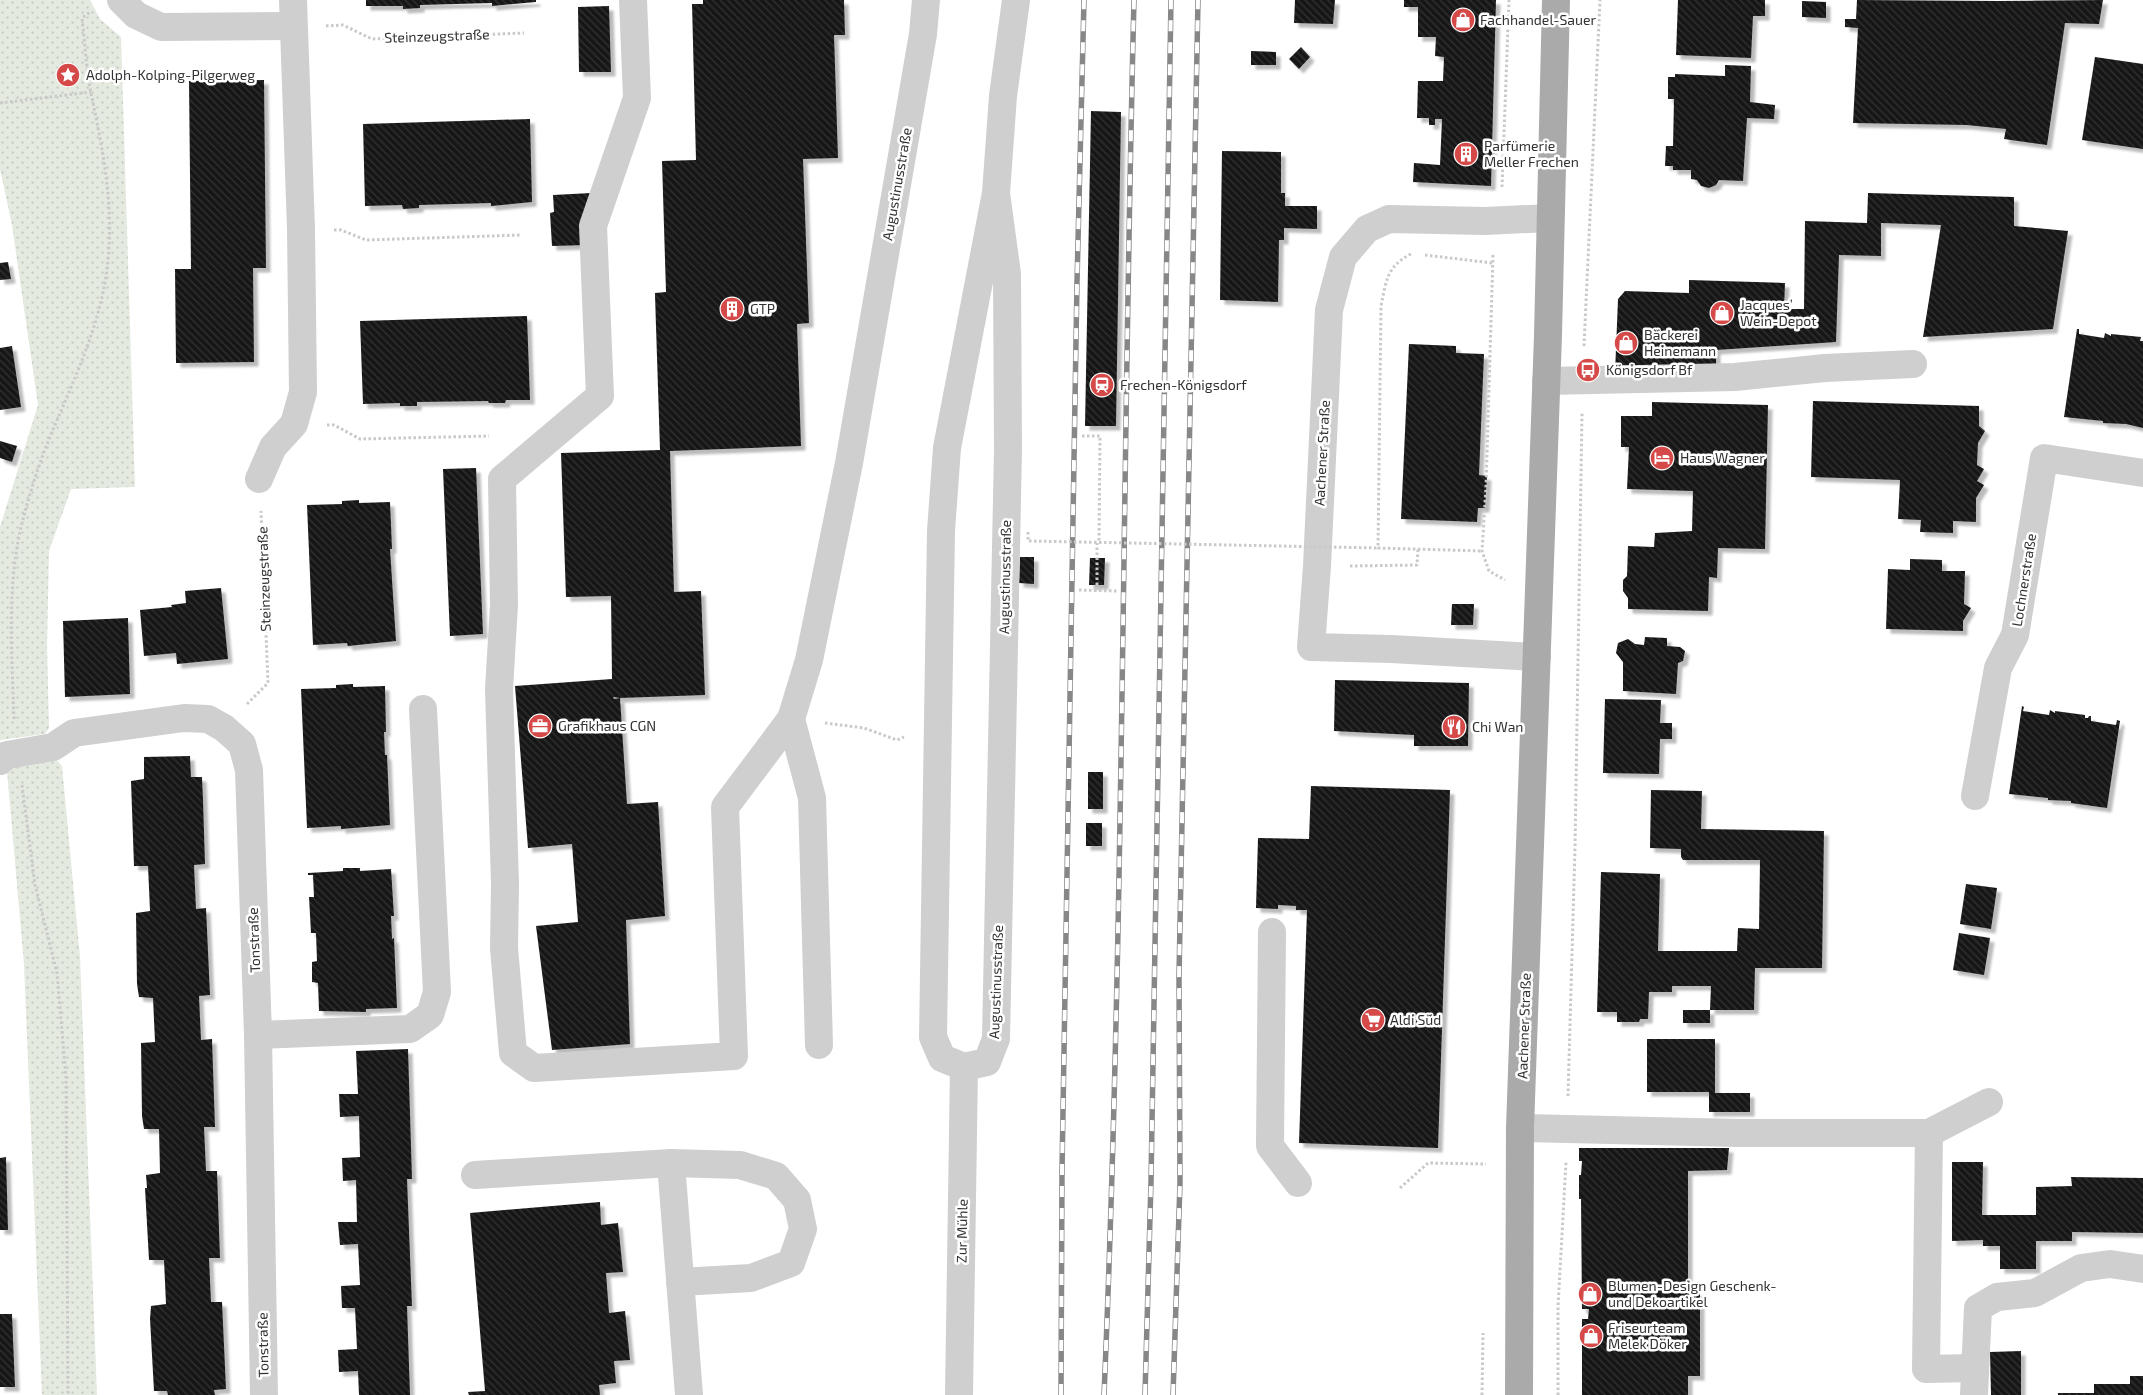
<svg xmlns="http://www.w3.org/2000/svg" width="2143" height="1395" font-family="'Exo 2',sans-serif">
<defs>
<pattern id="grass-dots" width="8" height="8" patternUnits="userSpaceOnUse" patternTransform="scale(1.25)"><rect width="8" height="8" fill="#e4eadf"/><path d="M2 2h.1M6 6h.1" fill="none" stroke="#c4c9c0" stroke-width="1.8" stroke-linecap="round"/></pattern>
<pattern id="building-back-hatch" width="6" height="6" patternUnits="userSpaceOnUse" patternTransform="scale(1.25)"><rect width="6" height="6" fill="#191919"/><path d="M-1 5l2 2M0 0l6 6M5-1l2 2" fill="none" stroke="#323232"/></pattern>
<filter id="shadow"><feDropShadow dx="4.5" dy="4.5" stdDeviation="1" flood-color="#0004"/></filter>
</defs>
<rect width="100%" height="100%" fill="#fff"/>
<!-- grass -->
<g fill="url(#grass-dots)">
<polygon points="0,0 90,0 100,19 121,37 135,487 71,489 49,551 47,646 49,728 45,734 0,740 0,527 38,405 12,225 0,169"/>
<polygon points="55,758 62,766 80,957 97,1395 42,1395 24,964 7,771 9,767"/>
</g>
<!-- building -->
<g fill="url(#building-back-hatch)" filter="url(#shadow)">
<polygon points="366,0 536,0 536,2 492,6 492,3 420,5 420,8 403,9 403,6 366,6"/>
<polygon points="703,0 844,0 845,35 834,35 838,158 803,159 809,323 797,324 801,446 670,451 674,592 701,591 705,695 620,698 613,697 614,699 620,698 627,804 658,802 665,916 626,920 630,1044 552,1050 536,926 578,922 572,844 528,848 515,686 612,679 611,596 566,597 561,453 660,450 655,295 655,293 666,292 662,161 696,160 692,4 703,4"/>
<polygon points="1295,0 1335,0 1333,24 1294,23"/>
<polygon points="1404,0 1496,0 1491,186 1413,182 1414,163 1440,165 1442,119 1435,119 1435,125 1429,125 1429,118 1417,118 1418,81 1443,81 1444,57 1435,56 1436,37 1418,37 1418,7 1404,7"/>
<polygon points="1678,0 1765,0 1765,16 1753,16 1751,58 1676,55"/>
<polygon points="1857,0 1997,1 2103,0 2099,24 2065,23 2047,145 2004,139 2006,129 1967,125 1853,123 1858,28 1845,27 1845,19 1856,19"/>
<polygon points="1802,1 1826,2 1826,18 1802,17"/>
<polygon points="609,6 611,72 579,72 578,7"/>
<polygon points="1301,47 1310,57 1299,69 1289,59"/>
<polygon points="1251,51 1276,52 1276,65 1251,65"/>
<polygon points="2095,57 2143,64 2143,149 2082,140"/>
<polygon points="1725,65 1751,66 1750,102 1775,105 1774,119 1747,118 1743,181 1719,180 1716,185 1709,188 1701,186 1697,180 1691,179 1691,170 1673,170 1673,166 1665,166 1666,146 1673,146 1674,99 1668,99 1668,77 1675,77 1675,74 1725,76"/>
<polygon points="264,80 266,268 253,268 254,362 176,363 175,269 191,269 189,81"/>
<polygon points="1091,111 1121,112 1116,426 1085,426"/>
<polygon points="530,119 532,202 491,206 491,203 419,205 419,208 403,209 402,205 365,206 363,124"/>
<polygon points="1222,151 1281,152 1281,193 1285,193 1285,206 1317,206 1317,229 1284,228 1284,240 1279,240 1278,302 1220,300"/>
<polygon points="591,193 587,245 552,246 550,213 554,212 553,195"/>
<polygon points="1868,193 2014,197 2014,226 2068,231 2053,329 1923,337 1941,225 1881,223 1881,256 1839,255 1836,342 1716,350 1716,371 1615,373 1618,299 1625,291 1689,293 1689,280 1785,283 1784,309 1804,309 1805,221 1867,223"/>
<polygon points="8,262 11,279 0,280 0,263"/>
<polygon points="527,316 530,400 506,400 505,403 489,403 488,401 417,402 417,406 400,406 400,403 363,404 360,321"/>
<polygon points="2077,329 2079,329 2079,334 2104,338 2105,333 2111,336 2111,334 2141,337 2140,341 2143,341 2143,428 2126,424 2103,423 2103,421 2064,417"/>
<polygon points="1409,344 1456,346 1456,353 1484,354 1479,475 1487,476 1485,508 1478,508 1477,522 1401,519"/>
<polygon points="12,346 21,407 0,410 0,348"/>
<polygon points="1813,401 1979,406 1979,426 1985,431 1978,443 1977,465 1984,469 1977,481 1984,485 1976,498 1976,522 1953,521 1953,533 1920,532 1921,520 1898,519 1900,480 1811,477"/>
<polygon points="1652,402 1768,405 1765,549 1718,548 1717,578 1709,577 1708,611 1628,609 1628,598 1623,591 1623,580 1627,576 1628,546 1654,547 1655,533 1692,531 1693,491 1627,489 1629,447 1621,447 1621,416 1652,416"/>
<polygon points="0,441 17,446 12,462 0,458"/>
<polygon points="476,468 483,634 450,636 443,469"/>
<polygon points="359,500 359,503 390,502 392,549 390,549 396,641 348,646 347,643 313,645 307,505 342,504 342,501"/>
<polygon points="1020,557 1034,557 1034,584 1019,583"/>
<polygon points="1090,558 1105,558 1104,585 1089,585"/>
<polygon points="1910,559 1942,560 1942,571 1965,571 1964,604 1971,608 1963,621 1963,631 1886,629 1888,569 1910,570"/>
<polygon points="221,588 228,659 177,664 176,653 144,656 140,610 172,607 171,605 186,603 185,591"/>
<polygon points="1452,604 1474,604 1473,625 1451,625"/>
<polygon points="128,618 130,694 65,697 63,621"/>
<polygon points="1645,637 1667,638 1667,646 1680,647 1685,651 1683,661 1678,663 1676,694 1623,691 1623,662 1616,653 1618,643 1628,639 1635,644 1644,645"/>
<polygon points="1335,680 1469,683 1468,746 1414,746 1414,735 1334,731"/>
<polygon points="353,684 353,687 385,686 386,732 384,732 385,755 387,755 390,825 341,829 341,826 307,828 301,689 336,688 336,685"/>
<polygon points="1605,699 1661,700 1660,723 1672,723 1672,739 1660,739 1659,774 1603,773"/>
<polygon points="2022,706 2024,707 2023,711 2049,715 2050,710 2055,713 2055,711 2085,715 2085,718 2088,718 2089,716 2091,716 2091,721 2116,725 2117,720 2120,721 2107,808 2071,803 2071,801 2048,800 2048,798 2009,794"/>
<polygon points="190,756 191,777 202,777 203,800 205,864 194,865 196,909 206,908 210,995 199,996 201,1040 212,1039 215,1127 204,1127 206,1171 217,1171 220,1258 209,1258 211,1302 222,1302 226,1389 214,1390 215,1395 168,1395 167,1391 154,1391 150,1319 151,1306 166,1304 164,1260 149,1260 145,1188 147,1188 146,1175 160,1173 159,1129 144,1129 142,1116 141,1043 155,1042 153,998 139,997 137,984 136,913 150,911 149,888 148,866 134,866 131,781 144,779 144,757"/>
<rect x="1088" y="772" width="15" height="37"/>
<polygon points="1311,786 1450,790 1438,1148 1299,1143 1307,910 1296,910 1296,906 1278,905 1278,909 1256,908 1258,838 1309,839"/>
<polygon points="1651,790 1702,791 1701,829 1824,831 1822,968 1755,968 1754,1010 1710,1010 1711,986 1672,986 1672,992 1649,992 1648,1019 1640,1019 1639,1022 1617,1022 1617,1012 1597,1012 1601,872 1660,874 1658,951 1737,951 1738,928 1759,929 1760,860 1683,860 1681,857 1681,849 1650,848"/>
<rect x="1086" y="823" width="16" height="23"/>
<polygon points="343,868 360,868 360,871 391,869 394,916 391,916 392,939 394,938 397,1008 366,1009 366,1012 319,1011 318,983 312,982 312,962 317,961 316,933 311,933 309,897 314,897 313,875 308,875 308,873 343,871"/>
<polygon points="1966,884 1997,888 1991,929 1960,924"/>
<polygon points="1959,933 1990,938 1984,975 1953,970"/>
<rect x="1683" y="1010" width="27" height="13"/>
<polygon points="1647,1039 1715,1039 1715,1093 1750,1093 1750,1112 1709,1112 1709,1092 1647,1092"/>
<polygon points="408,1049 412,1179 407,1179 412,1306 407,1306 410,1395 359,1395 358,1371 339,1372 338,1350 357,1349 355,1308 342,1308 341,1286 360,1285 358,1244 340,1245 338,1222 357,1222 356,1180 343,1181 342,1158 360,1157 359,1116 340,1117 339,1094 358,1094 356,1051"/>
<polygon points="1579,1148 1729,1148 1727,1170 1688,1171 1688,1292 1700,1292 1700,1376 1688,1376 1688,1395 1582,1395 1582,1319 1588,1319 1589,1309 1582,1309 1581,1199 1579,1199 1579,1175 1581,1175 1582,1161 1579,1161"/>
<polygon points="6,1157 8,1230 0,1230 0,1158"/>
<polygon points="1952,1162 1983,1162 1982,1215 2036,1215 2036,1187 2072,1186 2071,1177 2143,1178 2143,1233 2072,1232 2072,1241 2036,1241 2036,1269 2000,1269 2000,1246 1983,1246 1983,1240 1952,1241"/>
<polygon points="600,1202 601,1225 618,1223 623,1272 606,1273 609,1313 625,1311 630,1360 614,1361 616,1383 599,1385 600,1395 469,1395 468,1392 485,1391 470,1213"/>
<polygon points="0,1314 12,1314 15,1387 0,1387"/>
<polygon points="2021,1351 2021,1395 1991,1395 1990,1352"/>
<polygon points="2130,1376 2143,1376 2143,1395 2058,1395 2058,1393 2094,1393 2094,1384 2130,1384"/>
</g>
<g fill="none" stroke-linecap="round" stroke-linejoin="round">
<!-- path -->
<g stroke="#c9c9c9" stroke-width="3" stroke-dasharray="2.5 2.5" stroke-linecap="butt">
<polyline points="326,26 343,25 372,39 524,33"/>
<polyline points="0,103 91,92"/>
<polyline points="1502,187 1509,0"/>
<polyline points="334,230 341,230 366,240 522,235"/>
<path d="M1411 254C1387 266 1386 281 1381 306L1378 548 1482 551"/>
<polyline points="1425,255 1492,263"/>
<polyline points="1493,255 1486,487 1482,551 1489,571 1505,580"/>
<polyline points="1584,346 1600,0"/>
<polyline points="327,425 334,425 360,439 489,436"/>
<polyline points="1082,436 1100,436 1099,543"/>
<polyline points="1350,566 1417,565 1418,549"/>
<polyline points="1079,590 1117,591"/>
<polyline points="1097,590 1097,543"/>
<polyline points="247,704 268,683 261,511"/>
<path d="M14 719C12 654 6 584 23 519 29 496 37 470 46 447 69 389 99 332 107 269 115 209 103 151 91 93 86 68 85 43 82 18L90 12"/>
<polyline points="825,723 864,728 897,740 904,737"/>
<polyline points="22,785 35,885 57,973 66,1078 68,1395"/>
<polyline points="1568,1096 1575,847 1582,413"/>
<polyline points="1400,1188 1428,1163 1486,1164"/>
<polyline points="1482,1395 1483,1333"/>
<polyline points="1558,1395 1558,1307 1566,1162"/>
</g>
<!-- minor -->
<g stroke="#cfcfcf" stroke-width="28">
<polyline points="121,0 136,15 161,27 293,26"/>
<polyline points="633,0 637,98 593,226 600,396 502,479 504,605 499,689 505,884 504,948 513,1053 534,1068 734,1056 725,807 791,719 809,660 849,463 923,34 926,0"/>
<polyline points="996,193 1007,274 1008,449 996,1039 987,1062 964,1067 942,1058 933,1037 941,531 947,448 996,193 1003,96 1016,0"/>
<polyline points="1546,381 1735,377 1825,368 1913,364"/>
<polyline points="259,479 273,447 294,424 303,392 301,229 293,0"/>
<polyline points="1537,657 1391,649 1311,647 1317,566 1329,310 1343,257 1367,229 1389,219 1485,221 1550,218"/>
<polyline points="791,719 812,798 819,1045"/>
<polyline points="0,761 7,755 53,747 74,733 184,718 208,719 224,728 242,744 249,770 258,1035 264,1395"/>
<polyline points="1975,796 1998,668 2015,635 2044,458 2143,473"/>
<polyline points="1272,932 1270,1146 1298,1183"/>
<polyline points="258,1035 410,1029 430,1015 437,992 423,709"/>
<polyline points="1520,1128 1738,1133 1929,1133 1926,1369 1975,1368"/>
<polyline points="1929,1133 1989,1102"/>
<polyline points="671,1163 689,1395"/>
<polyline points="475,1175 671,1163 740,1165 776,1176 797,1200 803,1229 791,1263 751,1278 680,1282"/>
<polyline points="959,1395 964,1067"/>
<polyline points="1974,1395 1978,1308 1997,1297 2035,1293 2081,1268 2110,1264 2143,1269"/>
</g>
<!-- major -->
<polyline stroke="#aaa" stroke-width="28" points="1519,1395 1520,1128 1548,335 1556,0"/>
<!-- rail casing -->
<g stroke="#878787" stroke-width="5.5">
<g id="rail">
<polyline points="1061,1395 1062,1171 1077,282 1084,0"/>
<path d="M1104 1395C1124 930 1122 465 1134 0"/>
<polyline points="1145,1395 1151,1182 1171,0"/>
<polyline points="1173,1395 1180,1183 1179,976 1198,0"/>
</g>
</g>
<!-- rail -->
<use href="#rail" stroke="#fff" stroke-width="4" stroke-dasharray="11" stroke-linecap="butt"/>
<!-- path-bridge -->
<polyline stroke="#c9c9c9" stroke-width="3" stroke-dasharray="2.5 2.5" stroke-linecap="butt" points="1028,532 1028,541 1378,548"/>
</g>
<!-- icons -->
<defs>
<g id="shop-disc" transform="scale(1.25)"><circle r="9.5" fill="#d54949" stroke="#fff"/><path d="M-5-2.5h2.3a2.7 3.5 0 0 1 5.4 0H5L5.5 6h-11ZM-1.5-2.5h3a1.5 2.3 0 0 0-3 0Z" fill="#fff"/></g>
<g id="sight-disc" transform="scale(1.25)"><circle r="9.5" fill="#d54949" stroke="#fff"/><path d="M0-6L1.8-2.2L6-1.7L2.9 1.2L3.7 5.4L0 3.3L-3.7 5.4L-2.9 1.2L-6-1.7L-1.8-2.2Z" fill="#fff"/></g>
<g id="building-disc" transform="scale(1.25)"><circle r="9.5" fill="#d54949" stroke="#fff"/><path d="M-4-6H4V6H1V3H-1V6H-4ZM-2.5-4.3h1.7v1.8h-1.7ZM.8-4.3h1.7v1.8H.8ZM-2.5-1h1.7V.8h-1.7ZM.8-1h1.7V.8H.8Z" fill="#fff"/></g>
<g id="bus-disc" transform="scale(1.25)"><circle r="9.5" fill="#d54949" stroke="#fff"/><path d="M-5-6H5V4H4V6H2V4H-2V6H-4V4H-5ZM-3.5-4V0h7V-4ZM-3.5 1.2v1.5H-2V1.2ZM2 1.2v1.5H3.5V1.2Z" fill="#fff"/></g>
<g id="station-disc" transform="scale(1.25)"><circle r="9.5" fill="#d54949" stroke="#fff"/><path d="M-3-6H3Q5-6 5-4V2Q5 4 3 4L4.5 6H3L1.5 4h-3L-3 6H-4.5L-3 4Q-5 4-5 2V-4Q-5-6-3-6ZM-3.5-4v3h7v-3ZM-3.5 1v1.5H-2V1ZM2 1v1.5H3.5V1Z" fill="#fff"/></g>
<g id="hotel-disc" transform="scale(1.25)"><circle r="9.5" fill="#d54949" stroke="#fff"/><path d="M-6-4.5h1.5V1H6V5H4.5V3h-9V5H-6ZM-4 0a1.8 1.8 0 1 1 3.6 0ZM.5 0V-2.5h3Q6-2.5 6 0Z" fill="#fff"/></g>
<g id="office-disc" transform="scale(1.25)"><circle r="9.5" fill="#d54949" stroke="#fff"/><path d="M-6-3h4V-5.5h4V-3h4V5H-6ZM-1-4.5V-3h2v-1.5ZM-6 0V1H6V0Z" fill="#fff"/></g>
<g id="restaurant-disc" transform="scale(1.25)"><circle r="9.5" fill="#d54949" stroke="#fff"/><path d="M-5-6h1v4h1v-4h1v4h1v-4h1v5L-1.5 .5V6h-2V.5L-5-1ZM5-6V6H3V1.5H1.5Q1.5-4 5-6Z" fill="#fff"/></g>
<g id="supermarket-disc" transform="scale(1.25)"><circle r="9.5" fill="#d54949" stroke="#fff"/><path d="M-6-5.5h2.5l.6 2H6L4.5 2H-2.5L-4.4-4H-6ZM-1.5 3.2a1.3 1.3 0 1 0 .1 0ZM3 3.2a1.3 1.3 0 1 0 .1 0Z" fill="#fff"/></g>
</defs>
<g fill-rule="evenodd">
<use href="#shop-disc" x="1463" y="20"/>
<use href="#sight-disc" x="68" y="75"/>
<use href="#building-disc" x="1466" y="154"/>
<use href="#building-disc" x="732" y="309"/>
<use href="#shop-disc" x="1722" y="313"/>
<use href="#shop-disc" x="1626" y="343"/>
<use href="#bus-disc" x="1588" y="370"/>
<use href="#station-disc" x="1102" y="385"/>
<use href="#hotel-disc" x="1662" y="458"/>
<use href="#office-disc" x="540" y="726"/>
<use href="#restaurant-disc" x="1454" y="727"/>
<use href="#supermarket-disc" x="1373" y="1020"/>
<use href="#shop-disc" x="1590" y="1294"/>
<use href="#shop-disc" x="1591" y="1336"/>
</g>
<g text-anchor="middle" stroke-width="5" stroke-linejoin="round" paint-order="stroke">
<!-- poi labels -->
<g font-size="14" fill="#323232" stroke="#fff" text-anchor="start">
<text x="1480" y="25">Fachhandel-Sauer</text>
<text x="86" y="80">Adolph-Kolping-Pilgerweg</text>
<text x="1484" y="151">Parfümerie<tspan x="1484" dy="16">Meller Frechen</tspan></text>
<text x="1740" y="310">Jacques’<tspan x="1740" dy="16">Wein-Depot</tspan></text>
<text x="750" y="314">GTP</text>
<text x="1644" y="340">Bäckerei<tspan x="1644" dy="16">Heinemann</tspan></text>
<text x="1606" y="375">Königsdorf Bf</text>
<text x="1120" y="390">Frechen-Königsdorf</text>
<text x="1680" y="463">Haus Wagner</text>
<text x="558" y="731">Grafikhaus CGN</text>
<text x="1472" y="732">Chi Wan</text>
<text x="1390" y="1025">Aldi Süd</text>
<text x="1608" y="1291">Blumen-Design Geschenk-<tspan x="1608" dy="16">und Dekoartikel</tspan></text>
<text x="1608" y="1333">Friseurteam<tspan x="1608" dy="16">Melek Döker</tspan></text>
</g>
<!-- street labels -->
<g font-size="14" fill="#323232" stroke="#fff">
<text transform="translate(437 36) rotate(-2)" y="5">Steinzeugstraße</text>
<text transform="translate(897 184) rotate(-80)" y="5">Augustinusstraße</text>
<text transform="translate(1322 453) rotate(-87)" y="5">Aachener Straße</text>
<text transform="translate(1005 577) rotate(-89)" y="5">Augustinusstraße</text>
<text transform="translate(264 579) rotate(-92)" y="5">Steinzeugstraße</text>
<text transform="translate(2024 580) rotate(-81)" y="5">Lochnerstraße</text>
<text transform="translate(254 940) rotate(-92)" y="5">Tonstraße</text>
<text transform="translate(996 982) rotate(-88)" y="5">Augustinusstraße</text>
<text transform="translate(1524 1026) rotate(-88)" y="5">Aachener Straße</text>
<text transform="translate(962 1231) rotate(-89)" y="5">Zur Mühle</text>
<text transform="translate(263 1345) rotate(-91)" y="5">Tonstraße</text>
</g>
</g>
</svg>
